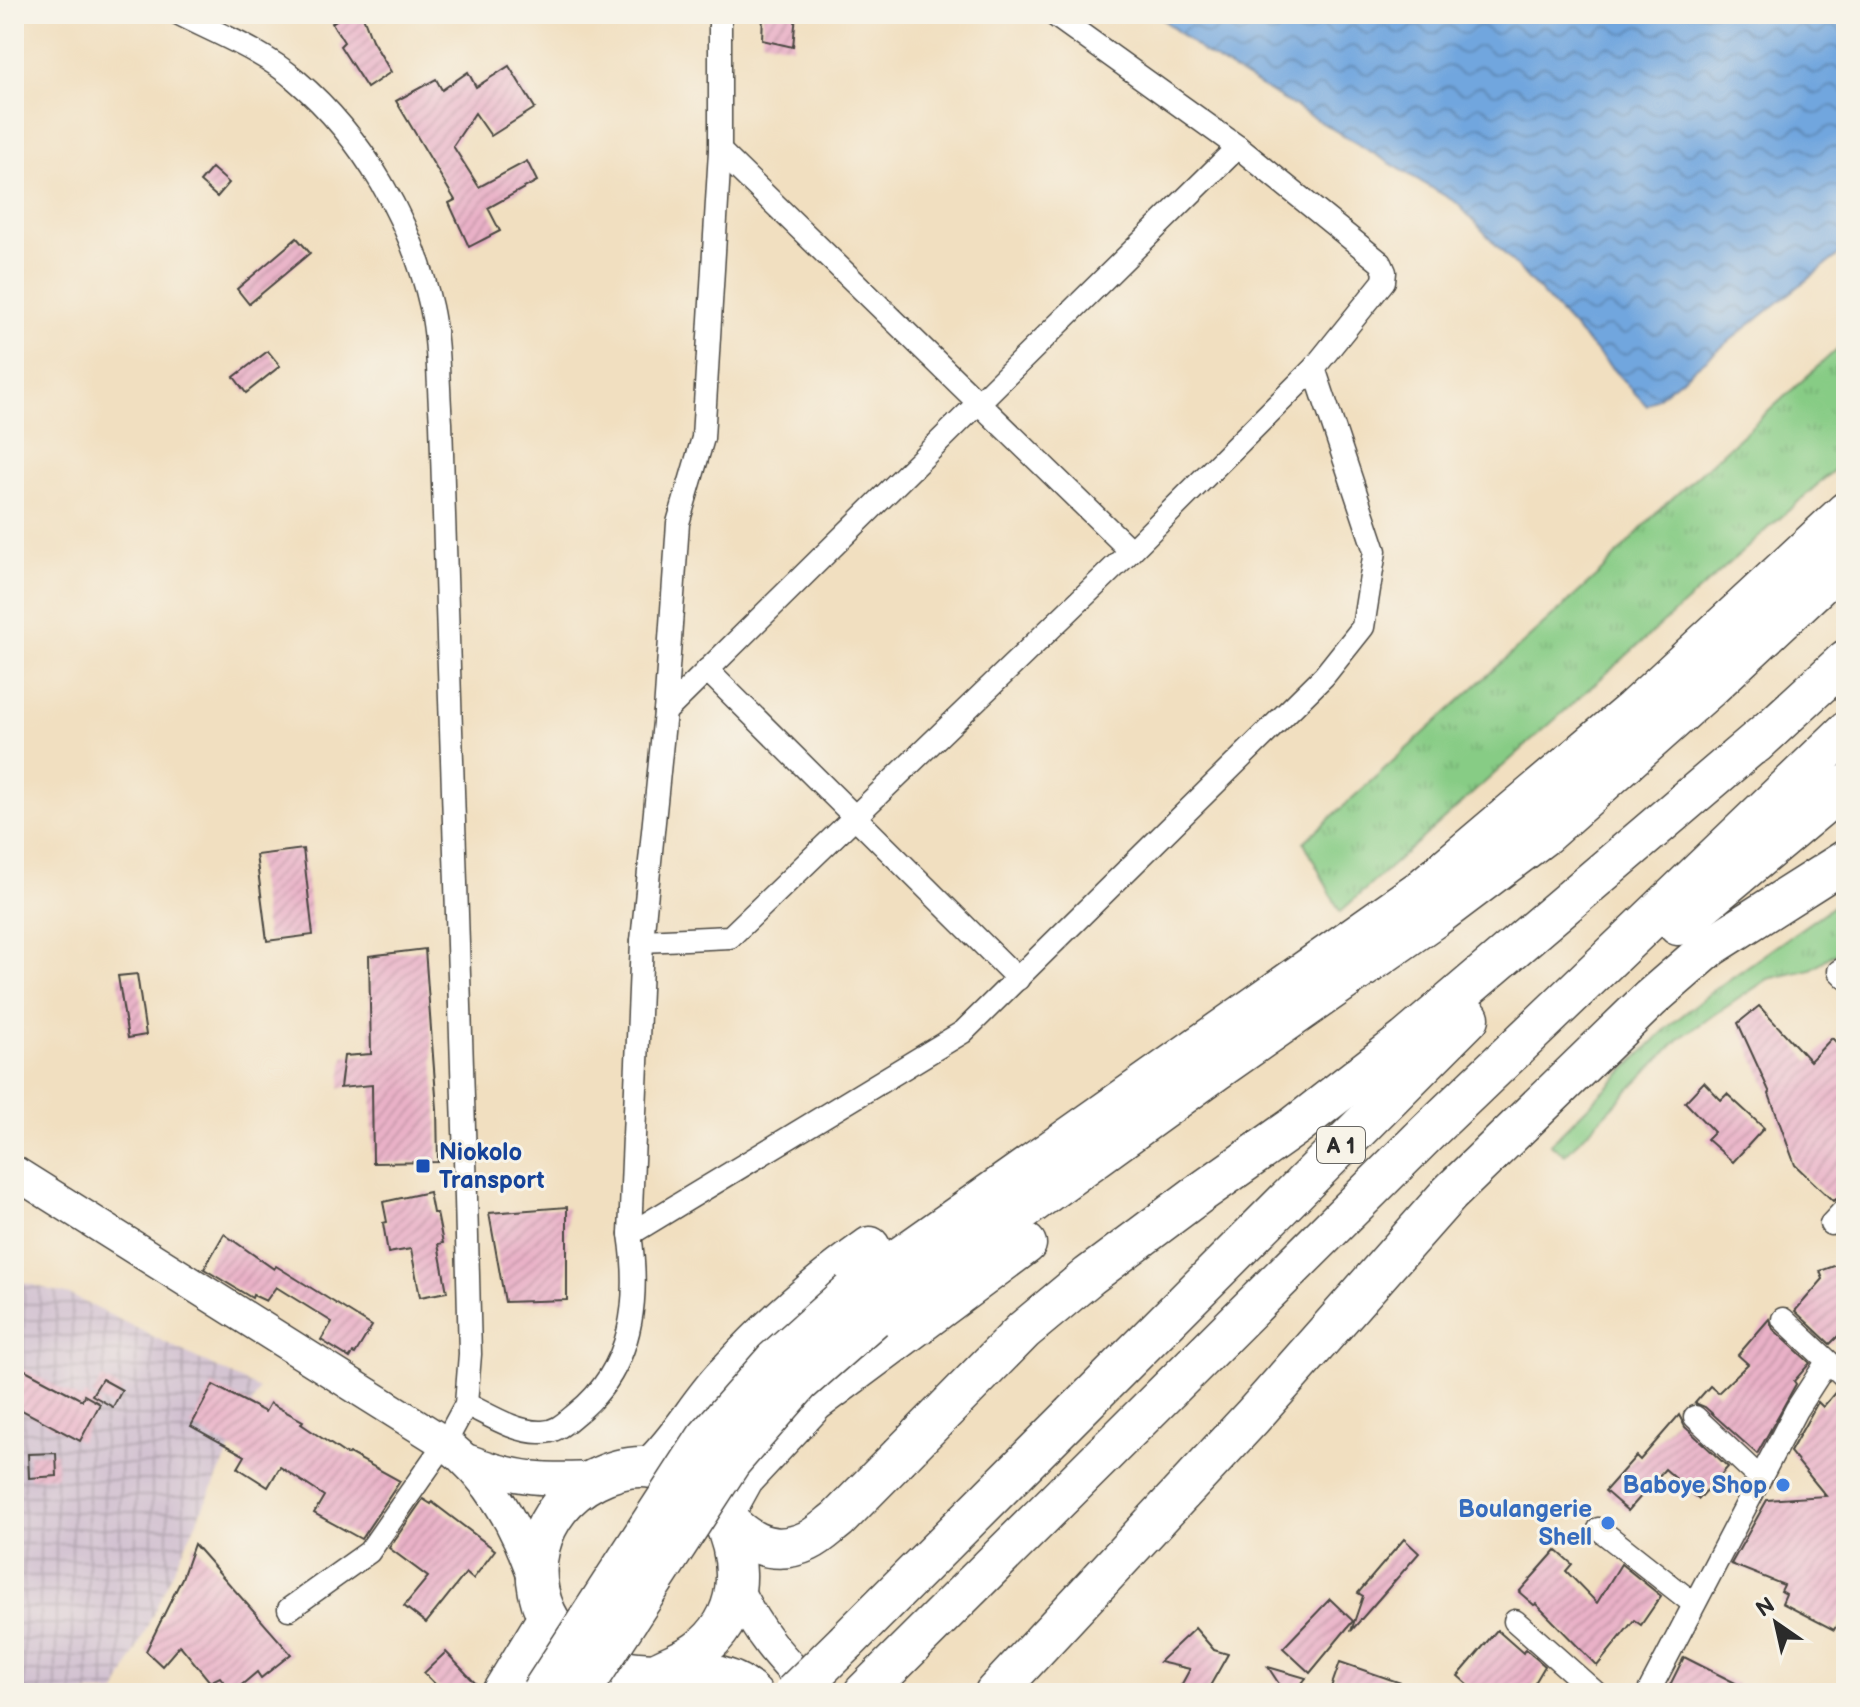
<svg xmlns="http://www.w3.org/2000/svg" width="1860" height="1707" font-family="'Balsamiq Sans',sans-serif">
<defs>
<pattern id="industrial-grid" width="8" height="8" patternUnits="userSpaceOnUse" patternTransform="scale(2)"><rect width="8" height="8" fill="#cfbdcf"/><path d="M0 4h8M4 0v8" fill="none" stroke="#a89aa8"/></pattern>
<pattern id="grass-tufts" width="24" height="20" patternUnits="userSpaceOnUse" patternTransform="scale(2)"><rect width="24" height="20" fill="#87cc85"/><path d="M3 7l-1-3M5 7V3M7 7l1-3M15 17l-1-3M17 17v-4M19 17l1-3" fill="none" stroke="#75af73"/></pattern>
<pattern id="water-waves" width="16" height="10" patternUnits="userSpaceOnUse" patternTransform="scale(2)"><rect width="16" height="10" fill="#71a6de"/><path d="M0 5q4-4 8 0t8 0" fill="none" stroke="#5d87b4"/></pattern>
<pattern id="building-hatch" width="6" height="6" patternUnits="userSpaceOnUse" patternTransform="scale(2)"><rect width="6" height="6" fill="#e9b1c7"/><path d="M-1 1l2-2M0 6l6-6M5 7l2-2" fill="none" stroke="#c898ab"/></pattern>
</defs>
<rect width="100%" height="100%" fill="#f7f3e8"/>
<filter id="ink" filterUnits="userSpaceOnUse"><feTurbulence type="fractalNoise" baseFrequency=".0125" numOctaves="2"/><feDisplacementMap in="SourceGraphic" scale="16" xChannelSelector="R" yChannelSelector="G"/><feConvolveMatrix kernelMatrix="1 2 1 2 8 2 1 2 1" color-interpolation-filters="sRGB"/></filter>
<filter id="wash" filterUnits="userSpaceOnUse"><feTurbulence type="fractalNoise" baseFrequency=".006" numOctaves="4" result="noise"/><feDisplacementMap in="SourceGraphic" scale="32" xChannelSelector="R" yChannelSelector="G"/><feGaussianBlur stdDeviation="1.8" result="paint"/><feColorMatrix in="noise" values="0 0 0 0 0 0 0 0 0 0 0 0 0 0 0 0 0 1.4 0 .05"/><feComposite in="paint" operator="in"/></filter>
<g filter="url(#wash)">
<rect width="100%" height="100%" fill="#f1dfc0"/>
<!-- industrial -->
<polygon fill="url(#industrial-grid)" points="14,1280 70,1295 259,1389 116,1693 14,1693"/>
<!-- grass -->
<g fill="url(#grass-tufts)" stroke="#597c58" stroke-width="2">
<polygon points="1846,341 1846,459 1340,912 1304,842 1600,573 1657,512"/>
<polygon points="1846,897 1846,946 1811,969 1768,979 1680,1038 1565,1155 1550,1144 1668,1027 1714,990"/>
</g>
<!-- water -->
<polygon fill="url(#water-waves)" stroke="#4e6884" stroke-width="2" points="1156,14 1846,14 1846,249 1647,406 1457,203 1203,52"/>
<g id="blocks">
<!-- building -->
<g fill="url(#building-hatch)">
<polygon points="345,14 362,14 372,40 391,72 367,88 340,46 344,42 332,23"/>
<polygon points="763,14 796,14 793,47 762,40"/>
<polygon points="509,66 535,108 491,136 475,113 453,146 479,187 527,161 537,181 488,208 500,231 469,247 449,203 455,200 396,101 436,79 442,90 468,72 476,87"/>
<polygon points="212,168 229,183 217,197 200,182"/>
<polygon points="297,238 310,253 249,304 237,289"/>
<polygon points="268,351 280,366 246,393 234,377"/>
<polygon points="303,849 313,935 267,941 256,855"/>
<polygon points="425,949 437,1109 438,1162 373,1163 372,1085 340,1088 344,1056 371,1054 369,956"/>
<polygon points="137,974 146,1035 128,1038 118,976"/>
<polygon points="1759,1006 1810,1061 1832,1038 1846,1052 1846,1194 1833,1201 1795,1165 1769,1094 1770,1093 1738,1023"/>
<polygon points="1704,1082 1721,1100 1727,1094 1764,1128 1733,1162 1707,1139 1714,1132 1685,1102"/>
<polygon points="429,1192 433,1213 437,1213 443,1243 438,1244 447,1292 420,1297 411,1249 388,1253 383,1223 387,1222 383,1202"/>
<polygon points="567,1207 567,1300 505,1302 489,1213"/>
<polygon points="224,1234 274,1269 276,1266 372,1326 355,1354 353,1353 350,1358 321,1340 332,1322 276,1287 266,1301 253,1295 252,1298 204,1269"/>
<polygon points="1837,1265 1846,1288 1846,1328 1830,1344 1795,1311 1823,1279 1820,1271"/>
<polygon points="1769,1319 1773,1329 1810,1363 1794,1381 1796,1384 1757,1454 1705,1407 1695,1403 1710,1386 1718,1393 1748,1364 1738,1355"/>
<polygon points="14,1364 82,1400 84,1395 100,1404 80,1441 14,1406"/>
<polygon points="102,1379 122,1390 113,1407 92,1395"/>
<polygon points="213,1385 265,1412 270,1403 303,1421 301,1424 347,1455 349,1453 400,1481 361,1539 314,1513 324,1496 280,1467 268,1487 238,1468 245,1456 191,1426"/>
<polygon points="1838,1389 1846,1392 1846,1608 1834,1630 1782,1603 1786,1594 1781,1591 1784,1585 1731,1564 1767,1500 1826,1496 1790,1452 1818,1402 1823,1407"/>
<polygon points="1679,1415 1685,1427 1728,1467 1699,1499 1665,1469 1628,1511 1605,1491 1636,1456 1640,1460"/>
<polygon points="56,1453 57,1476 29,1478 28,1454"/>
<polygon points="423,1499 431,1504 432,1502 495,1550 473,1579 466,1573 426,1623 404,1606 428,1577 389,1548"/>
<polygon points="1404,1539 1419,1553 1351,1631 1363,1596 1358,1593"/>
<polygon points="194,1544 291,1654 261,1678 257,1672 232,1693 220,1677 210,1682 180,1645 162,1666 146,1651 182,1578"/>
<polygon points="1556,1550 1572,1564 1566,1571 1597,1603 1621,1564 1661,1596 1641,1625 1634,1620 1597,1666 1536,1604 1534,1605 1519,1592"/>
<polygon points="1330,1599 1353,1621 1310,1673 1283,1648"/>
<polygon points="1195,1628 1214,1650 1228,1654 1206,1693 1177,1693 1190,1669 1159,1662"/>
<polygon points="1497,1630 1523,1653 1525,1649 1545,1666 1529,1693 1477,1693 1458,1676"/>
<polygon points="446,1652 480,1688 479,1693 444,1693 424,1673"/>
<polygon points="1684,1657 1755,1693 1666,1693"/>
<polygon points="1340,1662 1421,1690 1421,1693 1329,1693"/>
<polygon points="1268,1667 1306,1678 1294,1693 1285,1693"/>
</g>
</g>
</g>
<g filter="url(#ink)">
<use href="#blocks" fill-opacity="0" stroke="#494641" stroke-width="2"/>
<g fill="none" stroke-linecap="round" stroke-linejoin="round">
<!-- street casing -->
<g stroke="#494641" stroke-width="25">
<g id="street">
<path d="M179 14C218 34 263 51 296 80 363 137 412 222 431 307 439 342 438 386 441 423L465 1159 470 1354 466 1404 445 1443 369 1552 289 1609"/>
<polyline points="720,151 1131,551"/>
<polyline points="707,670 1018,979"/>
<polyline points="665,712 1238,147"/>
<polyline points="642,941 730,937 1131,551 1314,368 1384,281 1385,272 1381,263 1238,147 1053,14"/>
<polyline points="1846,967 1839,971 1846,978"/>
<polyline points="1831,1224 1846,1208"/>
<polyline points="630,1234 963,1032 1324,676 1363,627 1375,551 1314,368"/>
<polyline points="1783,1319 1846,1378"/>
<path d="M466 1404C489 1415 515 1432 540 1432 556 1433 566 1422 577 1413 633 1368 640 1301 630 1234L642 941 665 712 678 523 703 438 720 151V14"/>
<polyline points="1695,1417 1760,1478"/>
<polyline points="1599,1529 1694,1604"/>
<polyline points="1515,1621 1596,1693"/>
<polyline points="1648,1693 1796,1410 1827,1362"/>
</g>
</g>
<!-- secondary casing -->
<g stroke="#494641" stroke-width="35">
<g id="secondary">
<path d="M14 1172 445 1443C491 1478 517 1526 535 1580"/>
<path d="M469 1461C519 1480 544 1480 597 1478"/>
<path d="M736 1588C758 1634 780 1657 814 1693"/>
<path d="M669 1666C700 1669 734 1670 756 1693"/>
</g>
</g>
<!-- highway casing -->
<g stroke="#494641" stroke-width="43">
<g id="highway">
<polyline points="1755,744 1846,660"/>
<polyline points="1678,925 1846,785"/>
<polyline points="851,1292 1423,888 1633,710 1846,512"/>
<polyline points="873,1318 1215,1071 1435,917 1544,835 1709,688 1846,560"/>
<path d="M652 1466C681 1439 699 1403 726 1375 769 1328 818 1284 870 1247"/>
<polyline points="722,1517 744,1477 814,1402 1026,1244"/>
<polyline points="847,1641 1469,1018"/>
<path d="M655 1673C634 1672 615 1671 595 1663 581 1658 567 1645 558 1633 518 1581 536 1509 595 1479 710 1423 717 1582 808 1541 819 1536 829 1526 838 1519L1024 1330 1089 1276 1196 1196 1294 1127 1406 1040 1773 727"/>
<path d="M635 1690C643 1683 650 1676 659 1671 672 1664 686 1660 698 1651 743 1618 744 1564 722 1517"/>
<polyline points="502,1693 547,1619"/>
<polyline points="864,1693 1428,1132 1846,732"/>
<polyline points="995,1693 1252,1417 1449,1194 1650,999 1711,946 1846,860"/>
</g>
</g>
<!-- street -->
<use href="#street" stroke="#fff" stroke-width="22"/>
<!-- secondary -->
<use href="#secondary" stroke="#fff" stroke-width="32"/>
<!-- highway -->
<use href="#highway" stroke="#fff" stroke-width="40"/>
<!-- highway-bridge casing -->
<g stroke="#494641" stroke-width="43" stroke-linecap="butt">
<g id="highway-bridge">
<polyline points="541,1693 706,1439 775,1360 851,1292"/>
<polyline points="580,1693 731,1461 799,1383 873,1318"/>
<polyline points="794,1693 847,1641"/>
</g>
</g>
<!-- highway-bridge -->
<use href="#highway-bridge" stroke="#fff" stroke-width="40"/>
</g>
</g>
<!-- markers -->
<rect fill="#1a4fb4" stroke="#f7f3e8" stroke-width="3" x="415" y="1158" width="16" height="16" rx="4"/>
<g fill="#3f7fe0" stroke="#f7f3e8" stroke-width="3">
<circle cx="1783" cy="1485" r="8"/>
<circle cx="1608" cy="1523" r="8"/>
</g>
<g text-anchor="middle" stroke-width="6" stroke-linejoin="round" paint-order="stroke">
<!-- shield labels -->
<rect fill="#f7f3e8" stroke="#686764" stroke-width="2" x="1317" y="1127" width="48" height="36" rx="6"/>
<g font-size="22" font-weight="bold" fill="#2b2b2b">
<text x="1341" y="1153">A 1</text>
</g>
<!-- transit labels -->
<g font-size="24" font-weight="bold" fill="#164399" stroke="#f7f3e8" text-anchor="start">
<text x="439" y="1160">Niokolo<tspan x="439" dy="28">Transport</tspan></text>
</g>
<!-- shop labels -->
<g font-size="24" font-weight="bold" fill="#366cbe" stroke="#f7f3e8" text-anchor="end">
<text x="1767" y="1493">Baboye Shop</text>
<text x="1592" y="1517">Boulangerie<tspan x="1592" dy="28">Shell</tspan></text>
</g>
</g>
<!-- margin -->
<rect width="1860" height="1707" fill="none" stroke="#f7f3e8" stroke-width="48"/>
<!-- north arrow -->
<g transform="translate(1776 1623) rotate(326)" stroke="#f7f3e8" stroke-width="6" paint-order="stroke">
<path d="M0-6L14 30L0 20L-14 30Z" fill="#2b2b2b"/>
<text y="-12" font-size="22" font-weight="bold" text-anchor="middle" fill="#2b2b2b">N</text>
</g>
</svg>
